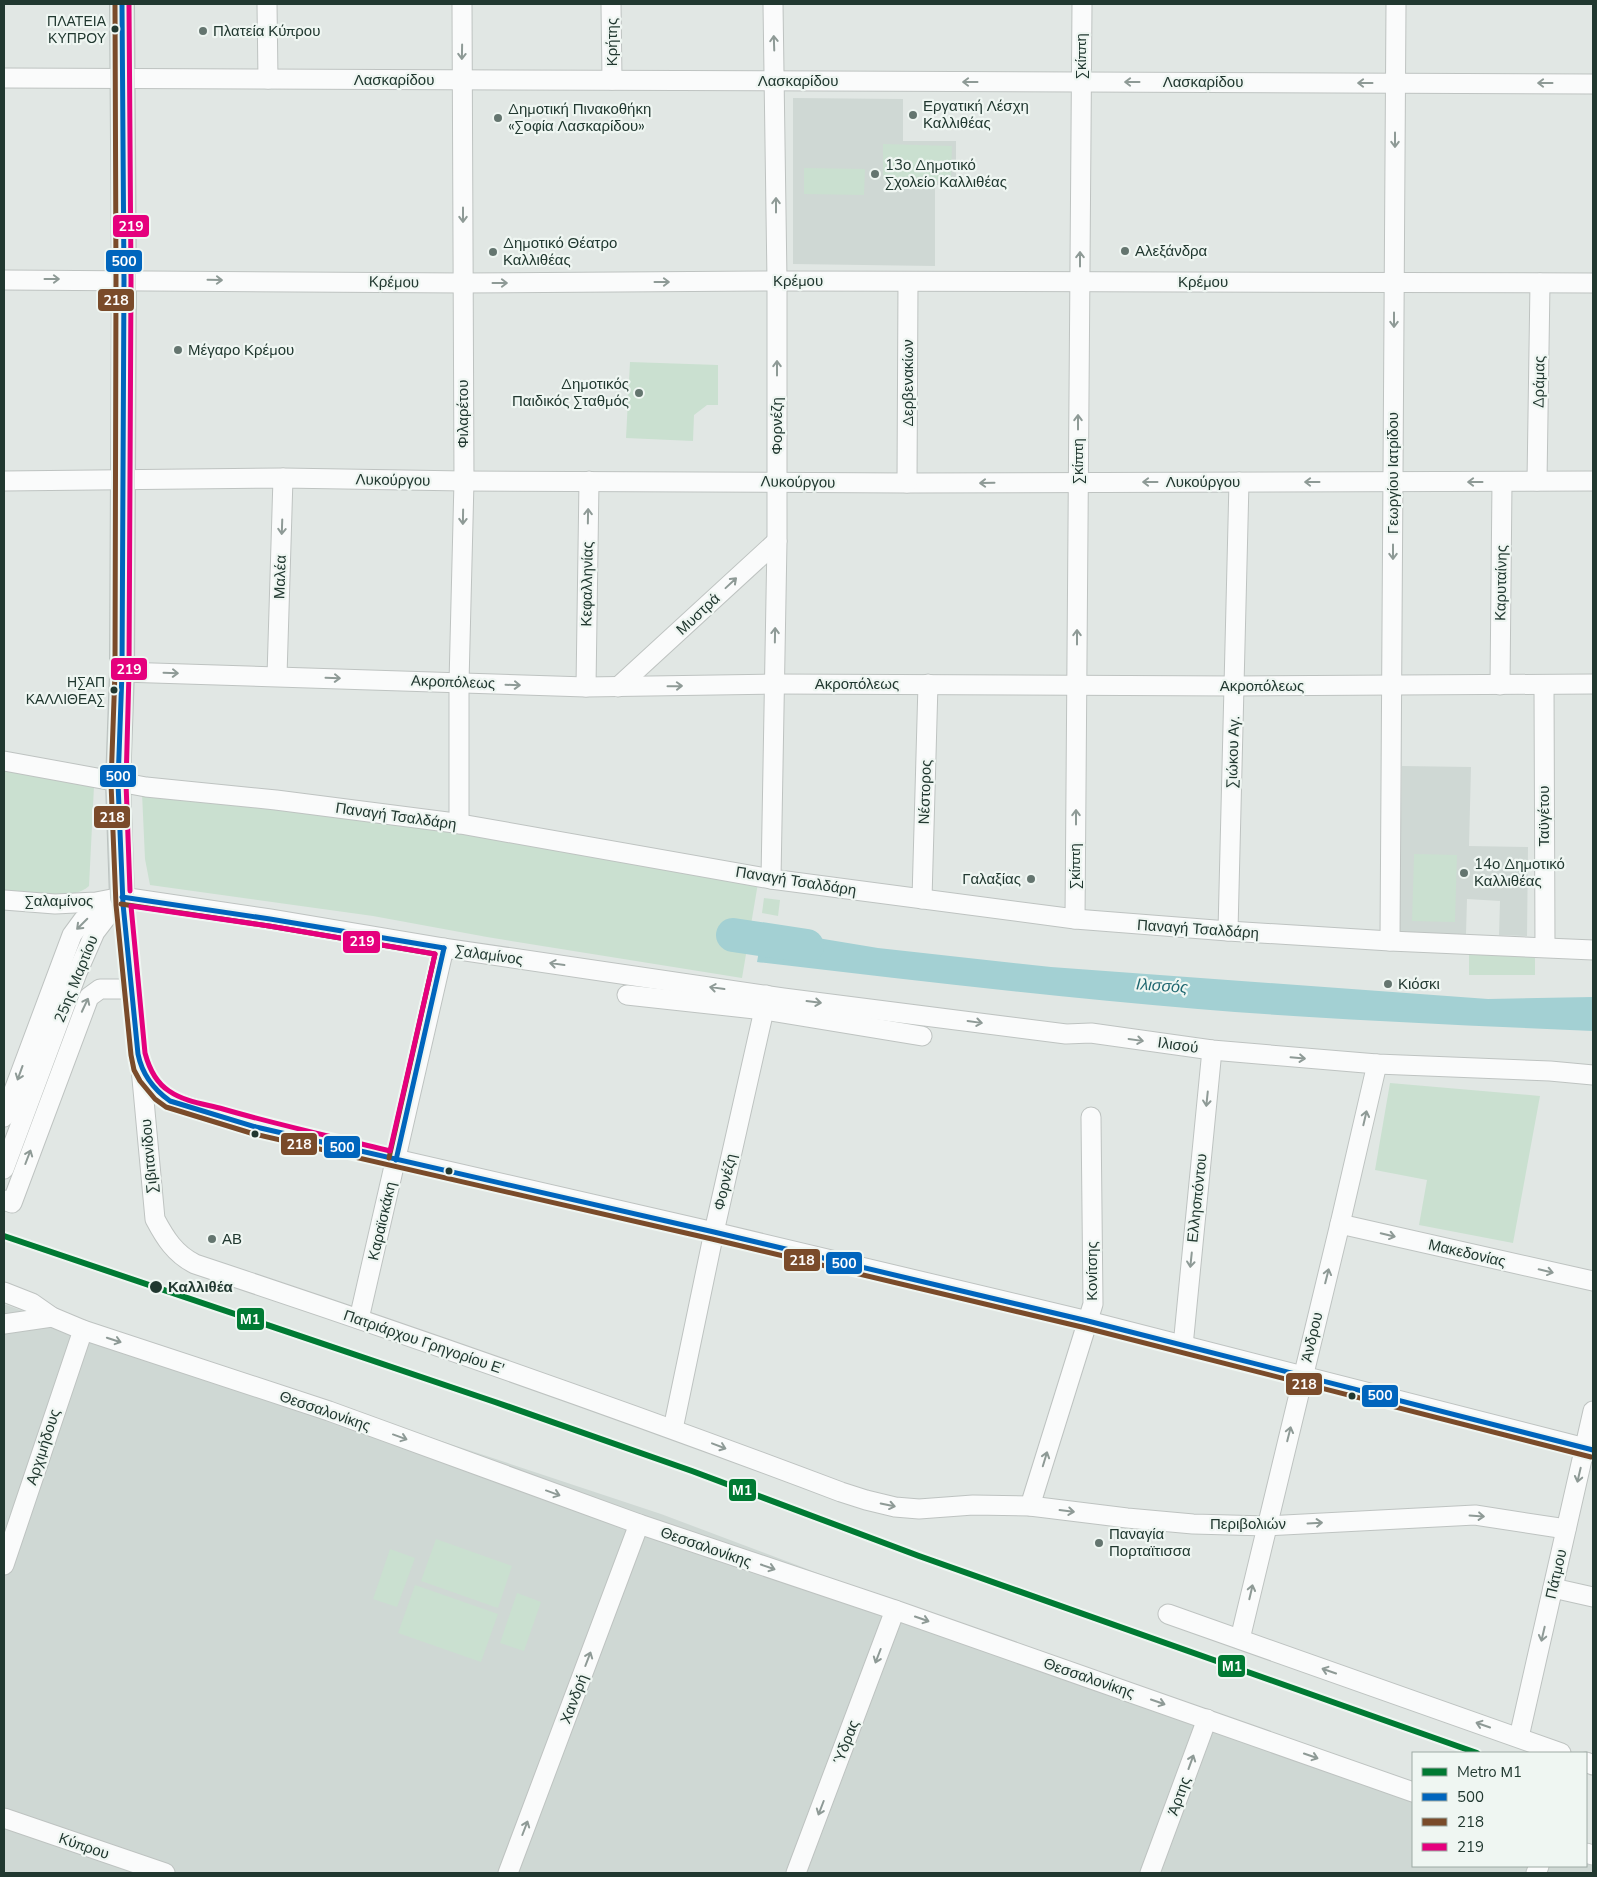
<svg xmlns="http://www.w3.org/2000/svg" width="1597" height="1877" font-family="'Nunito Sans',sans-serif">
<rect width="100%" height="100%" fill="#e1e7e4"/>
<!-- built -->
<g fill="#cfd8d4">
<polygon points="793,98 903,99 903,141 956,141 956,185 935,185 935,266 793,264"/>
<polygon points="1402,766 1471,767 1469,846 1528,847 1527,936 1499,935 1500,901 1467,899 1466,934 1399,933"/>
<polygon points="4,1304 99,1339 408,1430 661,1514 802,1567 918,1613 1413,1790 1413,1866 1586,1866 1586,1851 1593,1853 1593,1873 4,1873"/>
</g>
<!-- green -->
<g fill="#cae0d0">
<polygon points="883,144 952,146 951,181 883,179"/>
<polygon points="804,168 865,169 864,195 804,194"/>
<polygon points="630,362 718,365 718,405 707,405 694,415 693,441 626,438"/>
<path d="M4 764 94 786 89 886C72 902 26 894 4 890Z"/>
<polygon points="142,793 445,830 758,883 742,978 487,937 373,916 150,885 145,859"/>
<polygon points="1414,854 1457,855 1455,922 1412,921"/>
<polygon points="764,898 780,900 778,916 762,913"/>
<polygon points="1469,949 1535,951 1535,975 1469,975"/>
<polygon points="1390,1083 1540,1096 1513,1243 1419,1225 1427,1180 1375,1170"/>
<polygon points="436,1539 512,1566 498,1608 421,1581"/>
<polygon points="390,1549 415,1558 397,1607 373,1599"/>
<polygon points="415,1585 498,1614 481,1662 398,1633"/>
<polygon points="517,1593 541,1602 524,1651 500,1643"/>
</g>
<!-- water -->
<path fill="#a3d0d3" d="M763 929 878 948 1051 967 1488 999 1593 997V1031C1461 1025 1329 1020 1198 1009 1051 997 904 979 757 962Z"/>
<g fill="none" stroke-linecap="round" stroke-linejoin="round">
<!-- river -->
<polyline stroke="#a3d0d3" stroke-width="34" points="733,935 807,946"/>
<!-- minor casing -->
<g stroke="#bec3c1" stroke-width="21">
<g id="minor">
<polyline points="267,4 268,79"/>
<polyline points="611,4 612,80"/>
<polyline points="4,78 1593,84"/>
<polyline points="4,280 463,283 777,281 1593,283"/>
<polyline points="4,481 283,478 464,481 907,483 1593,481"/>
<polyline points="1537,481 1540,283"/>
<polyline points="907,483 908,282"/>
<polyline points="122,672 586,687 773,684 1235,686 1593,684"/>
<polyline points="277,676 283,478"/>
<polyline points="1500,685 1502,482"/>
<polyline points="1544,685 1545,947"/>
<polyline points="586,687 589,481"/>
<polyline points="618,687 777,541"/>
<polyline points="4,761 146,787 276,800 455,823 771,879 1075,919 1228,931 1390,941 1593,950"/>
<polyline points="459,824 459,683 464,481 462,4"/>
<polyline points="771,879 777,541 777,281 773,4"/>
<path d="M122 897 138 1054 141 1068 155 1219C165 1238 175 1254 195 1264 412 1336 627 1411 841 1492L866 1500 895 1507 919 1509 973 1505 1030 1506 1127 1518 1193 1524 1267 1526 1475 1515 1566 1529"/>
<polyline points="922,899 928,684"/>
<polyline points="4,900 55,904 96,902 122,897 270,919 444,948 783,998 1066,1034 1091,1033 1212,1050 1377,1064 1550,1071 1593,1075"/>
<polyline points="1075,919 1082,4"/>
<polyline points="1228,931 1239,482"/>
<polyline points="1390,941 1396,4"/>
<polyline points="627,995 764,1010 922,1036"/>
<path d="M141 1069C149 1083 157 1092 170 1101L256 1127 714 1232 1088 1321 1593 1450"/>
<polyline points="4,1117 72,935 83,920 112,903"/>
<polyline points="4,1169 77,973 95,932 122,897"/>
<polyline points="4,1200 12,1203 89,997 100,989 131,989"/>
<polyline points="1340,1224 1593,1281"/>
<polyline points="4,1292 32,1303 52,1317 83,1330 329,1411 639,1524 895,1610 1413,1792"/>
<polyline points="359,1319 444,948"/>
<polyline points="4,1324 52,1317"/>
<polyline points="1183,1346 1212,1050"/>
<polyline points="673,1429 714,1232 764,1010 766,995"/>
<polyline points="1030,1506 1093,1304 1091,1117"/>
<polyline points="4,1565 83,1330"/>
<polyline points="1553,1588 1593,1597"/>
<polyline points="1168,1614 1561,1753"/>
<polyline points="1240,1639 1340,1224 1377,1064"/>
<polyline points="1519,1737 1593,1411"/>
<polyline points="1586,1762 1593,1765"/>
<polyline points="4,1818 165,1873"/>
<polyline points="1586,1853 1593,1855"/>
<polyline points="508,1873 639,1524"/>
<polyline points="796,1873 895,1610"/>
<polyline points="1150,1873 1207,1719"/>
<polyline points="1536,1873 1539,1866"/>
</g>
</g>
<!-- major casing -->
<g stroke="#bcc3c0" stroke-width="26">
<polyline id="major" points="122,4 124,279 122,672 118,783 122,897"/>
</g>
<!-- minor -->
<use href="#minor" stroke="#fafbfb" stroke-width="19"/>
<!-- major -->
<use href="#major" stroke="#ccd3d1" stroke-width="24"/>
<!-- bus-1 casing -->
<g stroke="#eff6f2" stroke-width="9">
<g id="bus-1">
<path d="M122 4 124 279 122 672 118 783 123 904 138 1054C142 1074 153 1089 170 1101L256 1127 714 1232 1088 1321 1593 1450"/>
<polyline points="122,897 270,919 444,948"/>
<polyline points="396,1160 444,948"/>
</g>
</g>
<!-- bus-2 casing -->
<g stroke="#eff6f2" stroke-width="9">
<g id="bus-2">
<polyline points="115,4 116,279 115,672 111,783 116,905 131,1055 134,1070 140,1081 155,1099 166,1107 254,1134 712,1239 1086,1328 1591,1457"/>
<polyline points="121,904 269,926 435,954 389,1158"/>
</g>
</g>
<!-- bus-3 casing -->
<g stroke="#eff6f2" stroke-width="9">
<g id="bus-3">
<polyline points="129,4 131,279 129,672 126,783 130,891"/>
<path d="M131 906 269 926 435 954 390 1151C334 1137 278 1125 223 1109 205 1104 185 1102 169 1091 155 1082 149 1068 145 1053Z"/>
</g>
</g>
<!-- bus-1 -->
<use href="#bus-1" stroke="#0065bd" stroke-width="5"/>
<!-- bus-2 -->
<use href="#bus-2" stroke="#7a4b2a" stroke-width="5"/>
<!-- bus-3 -->
<use href="#bus-3" stroke="#e5007d" stroke-width="5"/>
<!-- metro-1 casing -->
<g stroke="#eff6f2" stroke-width="10">
<polyline id="metro-1" points="4,1236 495,1402 692,1471 919,1556 1477,1753"/>
</g>
<!-- metro-1 -->
<use href="#metro-1" stroke="#007a33" stroke-width="6"/>
</g>
<!-- one-way arrows -->
<defs><path id="oneway-shaft" d="M-6 0H5M1.5-3L5.5 0L1.5 3" fill="none" stroke-width="1.6" stroke-linecap="round" stroke-linejoin="round" transform="scale(1.25)"/></defs>
<g stroke="#8e9a96">
<use href="#oneway-shaft" transform="translate(774 43) rotate(-92)"/>
<use href="#oneway-shaft" transform="translate(462 52) rotate(91)"/>
<use href="#oneway-shaft" transform="translate(970 82) rotate(-180)"/>
<use href="#oneway-shaft" transform="translate(1132 82) rotate(-180)"/>
<use href="#oneway-shaft" transform="translate(1365 83) rotate(-180)"/>
<use href="#oneway-shaft" transform="translate(1545 83) rotate(-180)"/>
<use href="#oneway-shaft" transform="translate(1395 140) rotate(90)"/>
<use href="#oneway-shaft" transform="translate(776 205) rotate(-90)"/>
<use href="#oneway-shaft" transform="translate(463 215) rotate(90)"/>
<use href="#oneway-shaft" transform="translate(1080 259) rotate(-90)"/>
<use href="#oneway-shaft" transform="translate(52 279)"/>
<use href="#oneway-shaft" transform="translate(215 280) rotate(1)"/>
<use href="#oneway-shaft" transform="translate(662 282)"/>
<use href="#oneway-shaft" transform="translate(500 283)"/>
<use href="#oneway-shaft" transform="translate(1394 320) rotate(90)"/>
<use href="#oneway-shaft" transform="translate(777 368) rotate(-90)"/>
<use href="#oneway-shaft" transform="translate(1078 422) rotate(-90)"/>
<use href="#oneway-shaft" transform="translate(1150 482) rotate(180)"/>
<use href="#oneway-shaft" transform="translate(1312 482) rotate(-180)"/>
<use href="#oneway-shaft" transform="translate(1475 482) rotate(180)"/>
<use href="#oneway-shaft" transform="translate(987 483) rotate(179)"/>
<use href="#oneway-shaft" transform="translate(588 516) rotate(-89)"/>
<use href="#oneway-shaft" transform="translate(463 517) rotate(91)"/>
<use href="#oneway-shaft" transform="translate(282 527) rotate(92)"/>
<use href="#oneway-shaft" transform="translate(1393 552) rotate(90)"/>
<use href="#oneway-shaft" transform="translate(731 583) rotate(-43)"/>
<use href="#oneway-shaft" transform="translate(775 635) rotate(-89)"/>
<use href="#oneway-shaft" transform="translate(1077 637) rotate(-90)"/>
<use href="#oneway-shaft" transform="translate(171 673) rotate(2)"/>
<use href="#oneway-shaft" transform="translate(333 678) rotate(2)"/>
<use href="#oneway-shaft" transform="translate(513 685) rotate(2)"/>
<use href="#oneway-shaft" transform="translate(675 686) rotate(-1)"/>
<use href="#oneway-shaft" transform="translate(1076 817) rotate(-90)"/>
<use href="#oneway-shaft" transform="translate(82 924) rotate(135)"/>
<use href="#oneway-shaft" transform="translate(557 964) rotate(-172)"/>
<use href="#oneway-shaft" transform="translate(717 988) rotate(-172)"/>
<use href="#oneway-shaft" transform="translate(814 1002) rotate(7)"/>
<use href="#oneway-shaft" transform="translate(85 1005) rotate(-65)"/>
<use href="#oneway-shaft" transform="translate(975 1022) rotate(8)"/>
<use href="#oneway-shaft" transform="translate(1136 1040) rotate(8)"/>
<use href="#oneway-shaft" transform="translate(1298 1058) rotate(5)"/>
<use href="#oneway-shaft" transform="translate(20 1073) rotate(110)"/>
<use href="#oneway-shaft" transform="translate(1207 1099) rotate(96)"/>
<use href="#oneway-shaft" transform="translate(1365 1118) rotate(-77)"/>
<use href="#oneway-shaft" transform="translate(28 1157) rotate(-69)"/>
<use href="#oneway-shaft" transform="translate(1388 1235) rotate(13)"/>
<use href="#oneway-shaft" transform="translate(1191 1260) rotate(96)"/>
<use href="#oneway-shaft" transform="translate(1546 1271) rotate(13)"/>
<use href="#oneway-shaft" transform="translate(1327 1276) rotate(-76)"/>
<use href="#oneway-shaft" transform="translate(114 1340) rotate(18)"/>
<use href="#oneway-shaft" transform="translate(1289 1434) rotate(-76)"/>
<use href="#oneway-shaft" transform="translate(400 1437) rotate(20)"/>
<use href="#oneway-shaft" transform="translate(719 1446) rotate(21)"/>
<use href="#oneway-shaft" transform="translate(1045 1459) rotate(-73)"/>
<use href="#oneway-shaft" transform="translate(1579 1475) rotate(103)"/>
<use href="#oneway-shaft" transform="translate(553 1493) rotate(20)"/>
<use href="#oneway-shaft" transform="translate(888 1505) rotate(12)"/>
<use href="#oneway-shaft" transform="translate(1067 1511) rotate(7)"/>
<use href="#oneway-shaft" transform="translate(1477 1516) rotate(4)"/>
<use href="#oneway-shaft" transform="translate(1315 1523) rotate(-3)"/>
<use href="#oneway-shaft" transform="translate(768 1567) rotate(19)"/>
<use href="#oneway-shaft" transform="translate(1251 1592) rotate(-77)"/>
<use href="#oneway-shaft" transform="translate(922 1619) rotate(19)"/>
<use href="#oneway-shaft" transform="translate(1543 1634) rotate(103)"/>
<use href="#oneway-shaft" transform="translate(878 1656) rotate(111)"/>
<use href="#oneway-shaft" transform="translate(588 1659) rotate(-69)"/>
<use href="#oneway-shaft" transform="translate(1329 1671) rotate(-161)"/>
<use href="#oneway-shaft" transform="translate(1158 1702) rotate(19)"/>
<use href="#oneway-shaft" transform="translate(1483 1725) rotate(-161)"/>
<use href="#oneway-shaft" transform="translate(1311 1756) rotate(19)"/>
<use href="#oneway-shaft" transform="translate(1191 1762) rotate(-70)"/>
<use href="#oneway-shaft" transform="translate(821 1808) rotate(111)"/>
<use href="#oneway-shaft" transform="translate(525 1828) rotate(-69)"/>
</g>
<!-- markers -->
<g fill="#213830" stroke="#eff6f2" stroke-width="2">
<circle cx="115" cy="29" r="4.5"/>
<circle cx="114" cy="690" r="4.5"/>
<circle cx="255" cy="1134" r="4.5"/>
<circle cx="449" cy="1171" r="4.5"/>
<circle cx="156" cy="1287" r="7"/>
<circle cx="1352" cy="1396" r="4.5"/>
</g>
<g fill="#64756f" stroke="#eff6f2" stroke-width="2">
<circle cx="203" cy="31" r="5"/>
<circle cx="913" cy="115" r="5"/>
<circle cx="498" cy="118" r="5"/>
<circle cx="875" cy="174" r="5"/>
<circle cx="1125" cy="251" r="5"/>
<circle cx="493" cy="252" r="5"/>
<circle cx="178" cy="350" r="5"/>
<circle cx="639" cy="393" r="5"/>
<circle cx="1464" cy="873" r="5"/>
<circle cx="1031" cy="879" r="5"/>
<circle cx="1388" cy="984" r="5"/>
<circle cx="212" cy="1239" r="5"/>
<circle cx="1099" cy="1543" r="5"/>
</g>
<g text-anchor="middle" stroke-width="4.5" stroke-linejoin="round" paint-order="stroke">
<!-- bus labels -->
<g font-size="14" fill="#213830" stroke="#eff6f2" text-anchor="end">
<text x="106" y="26">ΠΛΑΤΕΙΑ<tspan x="106" dy="17">ΚΥΠΡΟΥ</tspan></text>
<text x="105" y="687">ΗΣΑΠ<tspan x="105" dy="17">ΚΑΛΛΙΘΕΑΣ</tspan></text>
</g>
<!-- poi labels -->
<g font-size="15" fill="#213830" stroke="#eff6f2" text-anchor="start">
<text x="213" y="36">Πλατεία Κύπρου</text>
<text x="923" y="111">Εργατική Λέσχη<tspan x="923" dy="17">Καλλιθέας</tspan></text>
<text x="508" y="114">Δημοτική Πινακοθήκη<tspan x="508" dy="17">«Σοφία Λασκαρίδου»</tspan></text>
<text x="885" y="170">13ο Δημοτικό<tspan x="885" dy="17">Σχολείο Καλλιθέας</tspan></text>
<text x="503" y="248">Δημοτικό Θέατρο<tspan x="503" dy="17">Καλλιθέας</tspan></text>
<text x="1135" y="256">Αλεξάνδρα</text>
<text x="188" y="355">Μέγαρο Κρέμου</text>
<text x="629" y="389" text-anchor="end">Δημοτικός<tspan x="629" dy="17">Παιδικός Σταθμός</tspan></text>
<text x="1474" y="869">14ο Δημοτικό<tspan x="1474" dy="17">Καλλιθέας</tspan></text>
<text x="1021" y="884" text-anchor="end">Γαλαξίας</text>
<text x="1398" y="989">Κιόσκι</text>
<text x="222" y="1244">ΑΒ</text>
<text x="1109" y="1539">Παναγία<tspan x="1109" dy="17">Πορταϊτισσα</tspan></text>
</g>
<!-- street labels -->
<g font-size="15" fill="#213830" stroke="#eff6f2">
<text transform="translate(612 42) rotate(-90)" y="5">Κρήτης</text>
<text transform="translate(1081 56) rotate(-90)" y="5">Σκίππη</text>
<text x="394" y="85">Λασκαρίδου</text>
<text x="798" y="86">Λασκαρίδου</text>
<text x="1203" y="87">Λασκαρίδου</text>
<text x="798" y="286">Κρέμου</text>
<text transform="translate(394 282) rotate(1)" y="5">Κρέμου</text>
<text x="1203" y="287">Κρέμου</text>
<text transform="translate(1539 382) rotate(-89)" y="5">Δράμας</text>
<text transform="translate(908 383) rotate(-90)" y="5">Δερβενακίων</text>
<text transform="translate(463 414) rotate(-90)" y="5">Φιλαρέτου</text>
<text transform="translate(777 426) rotate(-90)" y="5">Φορνέζη</text>
<text transform="translate(1078 461) rotate(-90)" y="5">Σκίππη</text>
<text transform="translate(1393 473) rotate(-90)" y="5">Γεωργίου Ιατρίδου</text>
<text transform="translate(393 480) rotate(1)" y="5">Λυκούργου</text>
<text transform="translate(798 482) rotate(1)" y="5">Λυκούργου</text>
<text x="1203" y="487">Λυκούργου</text>
<text transform="translate(280 577) rotate(-88)" y="5">Μαλέα</text>
<text transform="translate(1501 583) rotate(-89)" y="5">Καρυταίνης</text>
<text transform="translate(587 584) rotate(-89)" y="5">Κεφαλληνίας</text>
<text transform="translate(698 614) rotate(-43)" y="5">Μυστρά</text>
<text transform="translate(453 682) rotate(2)" y="5">Ακροπόλεως</text>
<text x="857" y="689">Ακροπόλεως</text>
<text x="1262" y="691">Ακροπόλεως</text>
<text transform="translate(1233 752) rotate(-88)" y="5">Σιώκου Αγ.</text>
<text transform="translate(925 792) rotate(-88)" y="5">Νέστορος</text>
<text transform="translate(396 816) rotate(8)" y="5">Παναγή Τσαλδάρη</text>
<text transform="translate(1544 816) rotate(-90)" y="5">Ταϋγέτου</text>
<text transform="translate(1075 866) rotate(-90)" y="5">Σκίππη</text>
<text transform="translate(796 881) rotate(9)" y="5">Παναγή Τσαλδάρη</text>
<text x="59" y="906">Σαλαμίνος</text>
<text transform="translate(1198 929) rotate(4)" y="5">Παναγή Τσαλδάρη</text>
<text transform="translate(489 955) rotate(8)" y="5">Σαλαμίνος</text>
<text transform="translate(76 979) rotate(-68)" y="5">25ης Μαρτίου</text>
<text transform="translate(1178 1045) rotate(8)" y="5">Ιλισού</text>
<text transform="translate(149 1156) rotate(-95)" y="5">Σιβιτανίδου</text>
<text transform="translate(725 1182) rotate(-77)" y="5">Φορνέζη</text>
<text transform="translate(1197 1198) rotate(-84)" y="5">Ελλησπόντου</text>
<text transform="translate(382 1221) rotate(-77)" y="5">Καραϊσκάκη</text>
<text transform="translate(1467 1253) rotate(13)" y="5">Μακεδονίας</text>
<text transform="translate(1092 1271) rotate(-90)" y="5">Κονίτσης</text>
<text transform="translate(1312 1337) rotate(-77)" y="5">Άνδρου</text>
<text transform="translate(424 1342) rotate(19)" y="5">Πατριάρχου Γρηγορίου Ε'</text>
<text transform="translate(325 1411) rotate(19)" y="5">Θεσσαλονίκης</text>
<text transform="translate(43 1447) rotate(-72)" y="5">Αρχιμήδους</text>
<text x="1248" y="1529">Περιβολιών</text>
<text transform="translate(706 1547) rotate(19)" y="5">Θεσσαλονίκης</text>
<text transform="translate(1556 1574) rotate(-77)" y="5">Πάτμου</text>
<text transform="translate(1089 1678) rotate(19)" y="5">Θεσσαλονίκης</text>
<text transform="translate(574 1699) rotate(-69)" y="5">Χανδρή</text>
<text transform="translate(846 1742) rotate(-69)" y="5">Ύδρας</text>
<text transform="translate(1179 1796) rotate(-70)" y="5">Άρτης</text>
<text transform="translate(84 1846) rotate(19)" y="5">Κύπρου</text>
</g>
<!-- stop labels -->
<g font-size="15" font-weight="bold" fill="#213830" stroke="#eff6f2" text-anchor="start">
<text x="168" y="1292">Καλλιθέα</text>
</g>
<!-- water labels -->
<g font-size="16" font-style="italic" fill="#1f6770" stroke="#eff6f2">
<text transform="translate(1162 985) rotate(4)" y="6">Ιλισσός</text>
</g>
</g>
<g stroke="#eff6f2" stroke-width="2">
<rect x="112" y="214" width="38" height="24" rx="5" fill="#e5007d"/>
<rect x="105" y="249" width="38" height="24" rx="5" fill="#0065bd"/>
<rect x="97" y="288" width="38" height="24" rx="5" fill="#7a4b2a"/>
<rect x="110" y="657" width="38" height="24" rx="5" fill="#e5007d"/>
<rect x="99" y="764" width="38" height="24" rx="5" fill="#0065bd"/>
<rect x="93" y="805" width="38" height="24" rx="5" fill="#7a4b2a"/>
<rect x="342" y="930" width="39" height="24" rx="5" fill="#e5007d"/>
<rect x="280" y="1132" width="38" height="24" rx="5" fill="#7a4b2a"/>
<rect x="323" y="1135" width="38" height="24" rx="5" fill="#0065bd"/>
<rect x="783" y="1248" width="38" height="24" rx="5" fill="#7a4b2a"/>
<rect x="825" y="1251" width="38" height="24" rx="5" fill="#0065bd"/>
<rect x="236" y="1307" width="29" height="24" rx="5" fill="#007a33"/>
<rect x="1285" y="1372" width="38" height="24" rx="5" fill="#7a4b2a"/>
<rect x="1361" y="1384" width="38" height="24" rx="5" fill="#0065bd"/>
<rect x="728" y="1478" width="29" height="24" rx="5" fill="#007a33"/>
<rect x="1217" y="1654" width="29" height="24" rx="5" fill="#007a33"/>
</g>
<g font-size="14" text-anchor="middle" font-weight="bold" fill="#fff">
<text x="131" y="231">219</text>
<text x="124" y="266">500</text>
<text x="116" y="305">218</text>
<text x="129" y="674">219</text>
<text x="118" y="781">500</text>
<text x="112" y="822">218</text>
<text x="362" y="946">219</text>
<text x="299" y="1149">218</text>
<text x="342" y="1152">500</text>
<text x="802" y="1265">218</text>
<text x="844" y="1268">500</text>
<text x="250" y="1324">Μ1</text>
<text x="1304" y="1389">218</text>
<text x="1380" y="1400">500</text>
<text x="742" y="1495">Μ1</text>
<text x="1232" y="1671">Μ1</text>
</g>
<!-- border -->
<rect width="1597" height="1877" fill="none" stroke="#213830" stroke-width="10"/>
<!-- legend -->
<rect x="1412" y="1752" width="175" height="115" fill="#eff6f2" stroke="#9daaa4"/>
<rect x="1422" y="1768" width="25" height="8" fill="#007a33" stroke="#9daaa4"/>
<text x="1457" y="1777" font-size="15" fill="#213830">Metro Μ1</text>
<rect x="1422" y="1793" width="25" height="8" fill="#0065bd" stroke="#9daaa4"/>
<text x="1457" y="1802" font-size="15" fill="#213830">500</text>
<rect x="1422" y="1818" width="25" height="8" fill="#7a4b2a" stroke="#9daaa4"/>
<text x="1457" y="1827" font-size="15" fill="#213830">218</text>
<rect x="1422" y="1843" width="25" height="8" fill="#e5007d" stroke="#9daaa4"/>
<text x="1457" y="1852" font-size="15" fill="#213830">219</text>
</svg>
